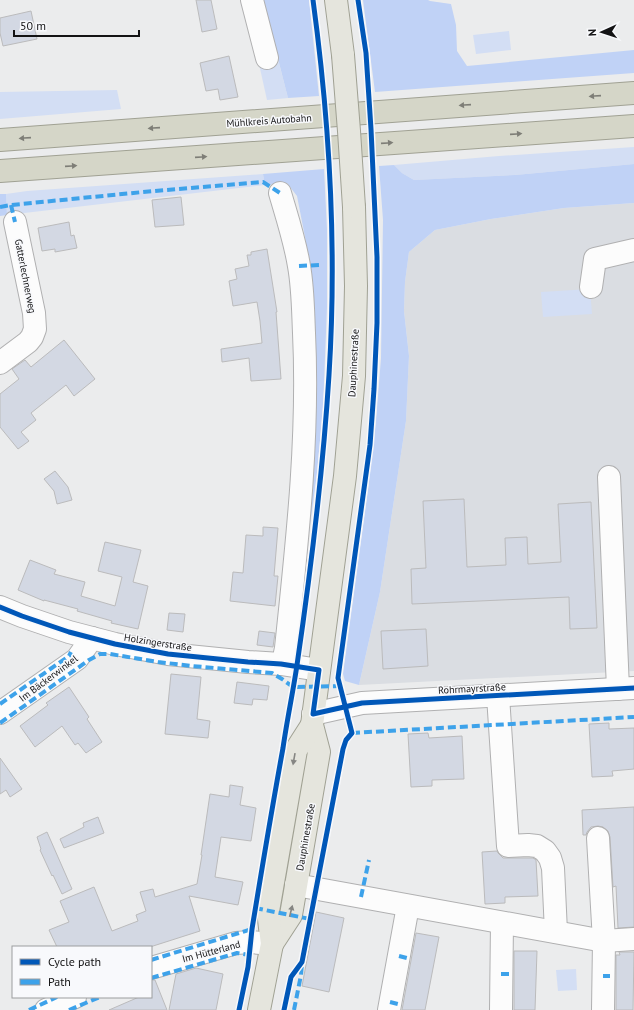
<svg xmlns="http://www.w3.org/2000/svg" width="634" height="1010" font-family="'PT Sans',sans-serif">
<rect width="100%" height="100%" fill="#ebeced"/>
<!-- built -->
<polygon fill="#dadde2" points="634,203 634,671 359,685 380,592 406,421 409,356 404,311 405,282 409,252 435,230 491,219 564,208"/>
<!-- green -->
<g fill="#d3def4">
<polygon points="269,25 288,98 267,100 251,28"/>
<polygon points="509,31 511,50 476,54 473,35"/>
<polygon points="117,90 121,109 0,119 0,92"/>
<polygon points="634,147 634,164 515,175 414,180 402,173 394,165 499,156"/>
<polygon points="263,174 265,185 7,215 6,194 27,191"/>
<polygon points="590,289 592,314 543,317 541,292"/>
<polygon points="576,969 577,990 558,991 556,970"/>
</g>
<!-- forest -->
<g fill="#c0d2f6">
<polygon points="263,0 309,0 319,96 288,98"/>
<polygon points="363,0 428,0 430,1 451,4 456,25 457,51 467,66 634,50 634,73 375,92"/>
<polygon points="634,164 634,203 564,208 491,219 435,230 409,252 405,282 404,311 409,356 406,421 380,592 359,685 345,681 343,674 368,490 376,421 381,358 383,220 379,166 394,165 402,173 414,180 515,175"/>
<polygon points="324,169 327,229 327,307 323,408 317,473 307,548 310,272 305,237 297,196 287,183 265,185 263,174"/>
<polygon points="0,194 6,194 7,215 0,216"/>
</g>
<!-- building -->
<g fill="#d3d8e3" stroke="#bbbbbc">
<polygon points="196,0 211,0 217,29 202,32"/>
<polygon points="31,11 37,39 3,46 0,33 0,18"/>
<polygon points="229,56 238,97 220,100 218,89 206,91 200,63"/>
<polygon points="181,197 184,225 155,227 152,200"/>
<polygon points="69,222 71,236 74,235 77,248 55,252 55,249 42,251 38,228"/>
<polygon points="267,249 277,312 276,312 281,379 251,381 249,358 222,362 221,349 262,343 260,321 257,302 233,306 229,281 237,279 235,269 249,266 247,255 251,255 251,252"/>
<polygon points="64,340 95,379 74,396 66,385 31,413 36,420 21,432 29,441 18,449 0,427 0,394 19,379 12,369 25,360 31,367"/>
<polygon points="55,471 68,487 72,500 57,504 54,491 44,479"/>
<polygon points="464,499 467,567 506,565 505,538 527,537 528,564 561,562 558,504 591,502 597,628 570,629 569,597 412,604 411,569 426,568 423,501"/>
<polygon points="263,527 278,528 274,576 278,576 275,606 230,601 233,572 243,573 246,535 263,536"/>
<polygon points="105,542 141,550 133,582 148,586 138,629 111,623 112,621 77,611 78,609 44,600 44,601 18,590 30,560 56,570 54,574 85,582 81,596 115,606 122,577 98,571"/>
<polygon points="169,613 185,614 183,632 167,630"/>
<polygon points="426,629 428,666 383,669 381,631"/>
<polygon points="259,631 275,633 273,647 257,645"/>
<polygon points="171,674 201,677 197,719 210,721 208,738 165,734"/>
<polygon points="237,682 269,686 267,700 253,699 252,705 234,703"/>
<polygon points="69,687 89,717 87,719 102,742 86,753 78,743 75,745 62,726 35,747 20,726 48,705 46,703"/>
<polygon points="609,723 609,729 634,728 634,769 612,771 613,776 592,777 589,724"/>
<polygon points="428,733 429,738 462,736 464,779 432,780 432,786 411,787 408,734"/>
<polygon points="0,758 22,789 10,797 6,790 0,794"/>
<polygon points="230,785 243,787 240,805 256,808 251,841 221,837 215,877 243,882 238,905 189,896 200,931 150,947 57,947 49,930 69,922 60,901 94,887 112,931 138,921 136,915 146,911 140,892 153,889 155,897 197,884 202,855 201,855 210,794 229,797"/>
<polygon points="634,807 634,927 618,928 616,886 613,887 610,837 608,831 603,827 598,826 591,827 587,832 586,835 583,835 582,810"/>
<polygon points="98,817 104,833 64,848 60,839 84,827 83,823"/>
<polygon points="47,832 72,889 62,894 53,875 52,876 40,850 41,849 37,837"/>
<polygon points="497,851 498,853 503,858 533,858 536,860 538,896 505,897 505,903 485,904 482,852"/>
<polygon points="316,912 344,918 329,992 302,986"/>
<polygon points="416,933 439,937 425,1010 402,1010"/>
<polygon points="514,951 537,951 535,1010 514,1010"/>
<polygon points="619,952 634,952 633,1010 616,1010 616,955 620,955"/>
<polygon points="196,968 223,974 216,1010 169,1010 176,974"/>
<polygon points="151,980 155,980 167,1010 109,1010 139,997 151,997"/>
</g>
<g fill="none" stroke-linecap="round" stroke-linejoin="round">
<!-- minor casing -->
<g stroke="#b0b0b1" stroke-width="24">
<g id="minor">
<polyline points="252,0 267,58"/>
<path d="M280 193C287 217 295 241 299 266 303 288 303 311 304 333 309 438 297 543 286 648L284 658 281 664"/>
<polyline points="591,287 595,259 634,250"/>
<polyline points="0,363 28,342 32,337 35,329 34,313 15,222"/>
<polyline points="609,477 618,689"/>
<polyline points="0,607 22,616 69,632 115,644 168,654 248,662 281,664 319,670"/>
<polyline points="498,696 508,846 528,845 537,846 545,851 550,858 553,868 556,932"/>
<polyline points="0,713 77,659 92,638"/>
<polyline points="313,714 362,703 634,688"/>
<polyline points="598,838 604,941 603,1010"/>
<polyline points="296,885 604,941 634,939"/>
<polyline points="151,968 236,943 250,942 272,944"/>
<polyline points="46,1010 75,997"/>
<polyline points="389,1010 408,906"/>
<polyline points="501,1010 502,923"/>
</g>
</g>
<!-- major casing -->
<g stroke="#a0a193" stroke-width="24">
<g id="major">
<polyline points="336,0 343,55"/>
<polyline points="272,944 291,915 319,752 312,725 345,476 354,376 356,286 354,207"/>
<polyline points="259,1010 272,944 268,911 296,750 312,725"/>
</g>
</g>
<!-- highway casing -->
<g stroke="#a0a193" stroke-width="24">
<g id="highway">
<polyline points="0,140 634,93"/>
<polyline points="0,171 634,126"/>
</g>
</g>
<!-- minor -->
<use href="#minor" stroke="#fcfcfc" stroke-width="22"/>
<!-- major -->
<use href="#major" stroke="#e5e5dd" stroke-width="22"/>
<!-- highway -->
<use href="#highway" stroke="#d5d6c8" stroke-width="22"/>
<!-- major-bridge casing -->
<g stroke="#a0a193" stroke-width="24" stroke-linecap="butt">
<polyline id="major-bridge" points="343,55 349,131 354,207"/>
</g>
<!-- major-bridge -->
<use href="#major-bridge" stroke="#e5e5dd" stroke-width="22"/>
<!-- quiet -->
<g stroke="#3da2ea" stroke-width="4" stroke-dasharray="8 4" stroke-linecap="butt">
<polyline points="11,205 15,222"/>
<polyline points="0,207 11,205 143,192 263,182 280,193"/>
<polyline points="299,266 320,265"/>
<polyline points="0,704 69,656 71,652"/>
<polyline points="0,723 89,660 100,654 110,654 158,662 192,666 272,673 282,679 293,687 340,686"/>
<polyline points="352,733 634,717"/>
<polyline points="361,897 369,860"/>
<polyline points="255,908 310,919"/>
<polyline points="399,956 407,958"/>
<polyline points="151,960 252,929"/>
<polyline points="501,974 511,974"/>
<polyline points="603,976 610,976"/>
<polyline points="151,978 237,953 249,955"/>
<polyline points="390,1002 398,1004"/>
<polyline points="29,1010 57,997"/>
<polyline points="69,1010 100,997"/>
<polyline points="294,1010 301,975 302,963"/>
</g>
<!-- cycleway casing -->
<g stroke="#f8f9fc" stroke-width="8">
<g id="cycleway">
<polyline points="0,607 22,616 69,632 115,644 168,654 248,662 281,664 319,670 313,714 362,703 634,688"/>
<path d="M239 1010 248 967 252 929C262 868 272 808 283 748 287 720 293 692 297 665 311 569 323 472 329 375 337 249 330 125 313 0"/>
<polyline points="284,1010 291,977 302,962 343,749 346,740 352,733 338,678 370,445 374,389 377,323 377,257 371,129 366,53 358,0"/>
</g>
</g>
<!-- cycleway -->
<use href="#cycleway" stroke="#0057b8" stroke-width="5"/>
</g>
<!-- one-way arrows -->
<defs><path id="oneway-solid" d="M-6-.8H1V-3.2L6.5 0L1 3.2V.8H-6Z"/></defs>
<g fill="#7e7e77">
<use href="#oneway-solid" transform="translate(595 96) rotate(176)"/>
<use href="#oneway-solid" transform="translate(465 105) rotate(176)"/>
<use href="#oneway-solid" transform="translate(154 128) rotate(176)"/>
<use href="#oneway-solid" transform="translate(516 134) rotate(-4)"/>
<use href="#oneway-solid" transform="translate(25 138) rotate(176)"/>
<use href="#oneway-solid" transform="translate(387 143) rotate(-4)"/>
<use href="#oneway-solid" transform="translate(201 157) rotate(-4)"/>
<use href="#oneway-solid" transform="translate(71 166) rotate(-4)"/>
</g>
<g fill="#868683">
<use href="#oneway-solid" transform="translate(294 759) rotate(100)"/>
<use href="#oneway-solid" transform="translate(291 911) rotate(-76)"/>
</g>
<g text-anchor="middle" stroke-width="3" stroke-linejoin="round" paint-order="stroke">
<!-- street labels -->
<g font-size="10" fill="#131314" stroke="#f8f9fc">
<text transform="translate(269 120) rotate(-4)" y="4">Mühlkreis Autobahn</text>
<text transform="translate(26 276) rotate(79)" y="4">Gatterlechnerweg</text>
<text transform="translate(353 363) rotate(-87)" y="4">Dauphinestraße</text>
<text transform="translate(158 642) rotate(9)" y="4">Holzingerstraße</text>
<text transform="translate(48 678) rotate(-37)" y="4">Im Bäckerwinkel</text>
<text transform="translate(472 688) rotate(-3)" y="4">Rohrmayrstraße</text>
<text transform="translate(305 837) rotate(-80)" y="4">Dauphinestraße</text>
<text transform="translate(211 951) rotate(-15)" y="4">Im Hütterland</text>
</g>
</g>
<!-- legend -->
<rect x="12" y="946" width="140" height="52" fill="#f8f9fc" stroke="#9c9d9f"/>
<rect x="20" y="959" width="20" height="6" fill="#0057b8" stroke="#9c9d9f"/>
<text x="48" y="966" font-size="12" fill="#131314">Cycle path</text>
<rect x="20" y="979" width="20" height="6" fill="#3da2ea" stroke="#9c9d9f"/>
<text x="48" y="986" font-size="12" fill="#131314">Path</text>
<!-- north arrow -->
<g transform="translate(602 32) rotate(267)" stroke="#f8f9fc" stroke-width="3" paint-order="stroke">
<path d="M0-3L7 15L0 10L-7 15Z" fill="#131314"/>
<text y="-6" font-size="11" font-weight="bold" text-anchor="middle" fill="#131314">N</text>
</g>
<!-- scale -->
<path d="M14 30v6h125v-6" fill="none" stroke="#131314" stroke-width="2"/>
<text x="20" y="30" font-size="12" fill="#131314" stroke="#f8f9fc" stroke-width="3" paint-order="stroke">50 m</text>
</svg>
